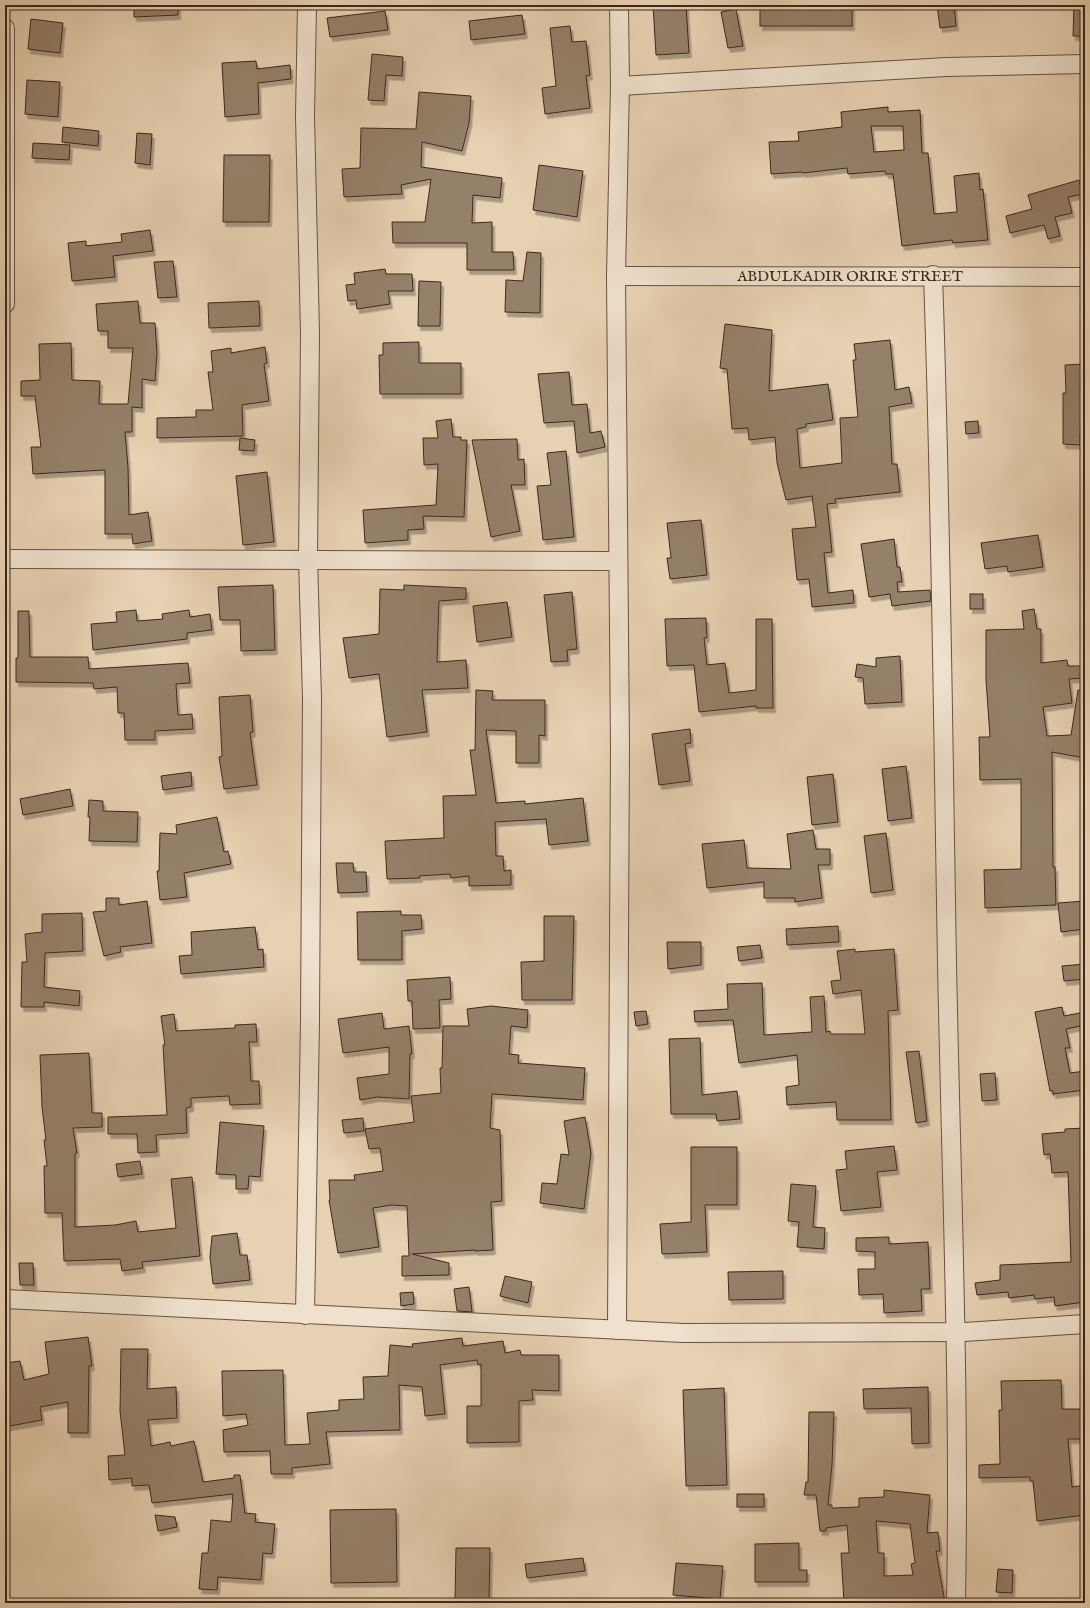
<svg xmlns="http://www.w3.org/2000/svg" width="1090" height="1608" font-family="'IM FELL English',serif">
<defs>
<filter id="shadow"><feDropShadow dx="2.5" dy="4.5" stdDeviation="0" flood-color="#0004"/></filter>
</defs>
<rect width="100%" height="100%" fill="#e7d1b2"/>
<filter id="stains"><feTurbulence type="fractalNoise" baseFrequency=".005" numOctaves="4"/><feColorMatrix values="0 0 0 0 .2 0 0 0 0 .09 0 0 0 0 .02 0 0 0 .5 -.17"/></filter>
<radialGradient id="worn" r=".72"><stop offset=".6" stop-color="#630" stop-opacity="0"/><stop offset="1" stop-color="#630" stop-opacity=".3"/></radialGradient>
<!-- building -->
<g fill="#95806a" stroke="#3c281d" fill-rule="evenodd" filter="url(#shadow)">
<polygon points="134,5 178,5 178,15 134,17"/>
<polygon points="653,5 686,5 689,53 656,55"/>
<rect x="760" y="5" width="92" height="21"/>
<polygon points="937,5 954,5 956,26 940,28"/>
<polygon points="1074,5 1085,5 1085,36 1073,36"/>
<polygon points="736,9 743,46 728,48 721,12"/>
<polygon points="385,11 388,30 330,37 327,18"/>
<polygon points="522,15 525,34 471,40 469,21"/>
<polygon points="31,19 63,23 60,53 28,49"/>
<polygon points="570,26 572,42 586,41 590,75 586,76 590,108 545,114 542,88 556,86 550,28"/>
<polygon points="372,54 403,57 402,76 386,75 384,101 368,100"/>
<polygon points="256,61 257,69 290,65 291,79 258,83 259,114 225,117 222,63"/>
<polygon points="27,80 60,82 58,117 25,114"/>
<polygon points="419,92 471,96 469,123 462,151 422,142 421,167 502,178 500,198 473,195 472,223 492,222 492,252 513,252 514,270 467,270 467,243 393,243 392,222 425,222 431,179 401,185 402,194 344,197 342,169 360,168 361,128 416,129"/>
<path d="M888 107V112L920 110 922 153H928L934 214 957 212 954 176 979 173 980 190 983 189 988 240 953 243 952 240 902 246 893 174H886L885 171 848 174 847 168 803 173 802 172 771 174 769 142 799 141 798 132 842 127 841 112ZM871 126H903L904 150 874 152Z"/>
<polygon points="63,127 99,131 98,146 62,142"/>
<polygon points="137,133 152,134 150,165 135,163"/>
<polygon points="33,143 70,145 69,160 32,158"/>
<polygon points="224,155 270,155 269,222 223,222"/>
<polygon points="539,165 583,171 577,217 533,210"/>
<polygon points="1079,180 1083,194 1068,197 1072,213 1055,217 1060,236 1048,239 1044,225 1010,233 1006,216 1032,209 1028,195"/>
<polygon points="150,230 153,251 113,256 115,277 72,281 68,243 86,241 86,246 122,242 121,234"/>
<polygon points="527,252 541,253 540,313 505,312 506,280 523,281"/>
<polygon points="173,261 177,297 158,298 154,262"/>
<polygon points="385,269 386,274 412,274 413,291 388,291 390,304 357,309 356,300 348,301 346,285 355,284 354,273"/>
<polygon points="419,281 441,282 440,326 418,326"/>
<polygon points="138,301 140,323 155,323 157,353 155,381 142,379 142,408 132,407 132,432 125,432 128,467 129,515 148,512 152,541 133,544 132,534 105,534 105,470 33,474 31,447 41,447 35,396 21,396 21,381 40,380 39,344 71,343 72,380 100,381 99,404 128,404 133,348 108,348 108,331 98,331 96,304"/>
<polygon points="259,301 260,326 209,328 208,303"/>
<polygon points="725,324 772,330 769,391 828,384 833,420 806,424 806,427 797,429 800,468 842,463 840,418 858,417 853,360 856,360 854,344 890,340 895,390 909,387 912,403 889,407 892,464 897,464 900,492 835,499 836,503 827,504 832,552 824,553 828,593 853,590 854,603 812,607 809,579 797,580 792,529 816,527 812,496 786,500 777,463 775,437 749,440 748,428 732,429 727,369 720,368"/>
<polygon points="419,342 419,363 461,363 461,394 380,394 379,355 383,355 383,343"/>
<polygon points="265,347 267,363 264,364 269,401 242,405 243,436 157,438 157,418 196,417 196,410 213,410 208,372 213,372 211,351 231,348 231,353"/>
<polygon points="1085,364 1085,434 1080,434 1080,445 1063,444 1063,393 1066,393 1065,365"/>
<polygon points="569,372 572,405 587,404 590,433 601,431 605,447 577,453 574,421 544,423 538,374"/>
<polygon points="451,419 453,437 461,437 461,440 467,440 464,517 423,516 424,529 408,530 408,540 365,543 363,510 436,505 438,464 424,465 423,438 438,438 436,421"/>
<polygon points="978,421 979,433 966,434 965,422"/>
<polygon points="240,438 255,440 254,451 239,450"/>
<polygon points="517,439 518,460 524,459 525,485 511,485 520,531 491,537 472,440"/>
<polygon points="566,451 574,537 543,540 537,486 551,485 547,453"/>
<polygon points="267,472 274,542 243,545 236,476"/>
<polygon points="701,520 707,575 670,579 667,558 671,558 667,523"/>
<polygon points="1038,535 1043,567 1008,572 1007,566 985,569 981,543"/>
<polygon points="894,539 897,567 900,567 902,582 897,582 898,592 930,590 931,601 892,606 890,594 869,597 861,544"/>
<polygon points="273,585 275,650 241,651 240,620 220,620 218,587"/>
<polygon points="404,585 466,588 466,599 439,601 437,662 466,660 468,688 422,690 427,732 387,737 379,674 349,678 343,638 379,634 380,589 404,590"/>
<polygon points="572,592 577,649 567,650 568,661 551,662 544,595"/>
<rect x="970" y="594" width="13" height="15"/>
<polygon points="507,602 512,637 477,642 473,606"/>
<polygon points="1034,609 1037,629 1041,629 1041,663 1067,660 1068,666 1081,666 1082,678 1069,679 1072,703 1043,707 1047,736 1071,735 1078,690 1085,691 1085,758 1052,752 1053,867 1055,867 1056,905 985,908 984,870 1021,869 1021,779 980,780 979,737 990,737 986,680 986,630 1024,629 1022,611"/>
<polygon points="136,610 137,621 163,619 162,614 189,610 190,617 210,614 212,630 187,633 187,639 93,650 91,624 117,622 116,612"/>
<polygon points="18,611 29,611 30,657 88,657 89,669 188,663 190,683 176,684 178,715 192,714 193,729 155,731 155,740 125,740 124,713 118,713 117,687 94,689 93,683 16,682 16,658 18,658"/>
<polygon points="706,618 707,638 704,638 707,665 725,663 729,693 756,690 756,619 772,619 773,708 756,708 756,706 699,712 694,665 667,666 665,619"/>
<polygon points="900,656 902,702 865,704 863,678 855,677 857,664 876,667 876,658"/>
<polygon points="476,690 493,691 492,700 545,700 545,736 539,735 539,763 516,763 516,731 486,730 496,803 525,801 525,804 583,798 588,841 549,845 546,819 495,822 496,856 503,856 504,871 511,870 511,885 469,886 469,876 451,878 450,874 419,876 420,878 387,879 385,841 444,838 443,796 476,795 470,750 475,750"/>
<polygon points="250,695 253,732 250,733 257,785 224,789 219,757 222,756 219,697"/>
<polygon points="690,729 691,743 685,744 690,781 659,785 652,734"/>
<polygon points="906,766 912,818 888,821 882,769"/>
<polygon points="191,772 192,786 163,790 161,776"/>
<polygon points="833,774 838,822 812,825 807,777"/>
<polygon points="70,789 73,806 23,815 20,799"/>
<polygon points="89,800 103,801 103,811 138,812 137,842 89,841 90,817 88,817"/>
<polygon points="217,817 224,852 228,851 231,864 184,873 187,897 160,900 157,871 159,871 160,833 177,834 176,825"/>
<polygon points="813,830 816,849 830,849 830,865 818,865 822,898 795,902 795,898 764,898 764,882 707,888 702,844 744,840 747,868 791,869 787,834"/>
<polygon points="886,833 893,890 871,893 864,836"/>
<polygon points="336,863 353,863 354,872 366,872 367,892 338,893"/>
<polygon points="106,898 119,898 119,905 147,901 152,943 120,947 121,952 104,956 93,912 106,911"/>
<polygon points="1085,901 1085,929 1061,932 1058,903"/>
<polygon points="401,911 401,915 421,915 422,929 402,931 402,960 358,960 357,912"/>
<polygon points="82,913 83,951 45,953 44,987 80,991 79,1006 44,1002 44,1007 21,1007 22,962 27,962 25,934 42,932 42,914"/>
<polygon points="544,916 574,916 572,1000 522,1000 521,962 544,961"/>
<polygon points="838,926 839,942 787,945 786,929"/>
<polygon points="255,927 258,950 263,949 264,967 181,974 179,956 192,955 191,932"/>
<polygon points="667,942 701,942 701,965 668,969"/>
<polygon points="760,945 762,958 739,961 737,947"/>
<polygon points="855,949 855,952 894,949 898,1010 888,1011 891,1120 837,1120 836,1102 787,1105 786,1087 799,1085 797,1055 739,1063 733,1020 695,1022 694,1011 728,1009 727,984 762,983 764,1035 812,1032 810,997 824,996 826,1032 830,1031 831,1034 865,1034 861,990 833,994 831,981 841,980 837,951"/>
<polygon points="1085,964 1085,979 1064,981 1062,966"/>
<polygon points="450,977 451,999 439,1000 440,1028 413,1029 412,1001 408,1001 407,980"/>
<polygon points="491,1006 528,1010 527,1028 511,1026 509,1054 519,1055 518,1063 585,1068 583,1100 492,1094 490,1128 500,1130 502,1201 491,1202 493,1250 475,1251 475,1250 412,1254 449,1263 449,1275 402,1276 402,1256 409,1256 407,1206 392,1205 373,1208 379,1247 338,1253 329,1200 330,1200 329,1180 355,1180 354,1175 383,1171 380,1148 369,1149 365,1129 414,1122 411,1096 441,1093 440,1068 442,1068 443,1026 469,1026 467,1009"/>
<polygon points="1062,1007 1064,1016 1085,1012 1085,1025 1066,1029 1070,1048 1065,1048 1070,1073 1085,1071 1085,1090 1053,1094 1053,1091 1050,1091 1035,1012"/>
<polygon points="646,1011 648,1024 636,1026 634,1012"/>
<polygon points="382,1013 384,1029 409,1026 412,1054 410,1054 409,1099 377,1097 360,1100 357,1078 389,1074 389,1047 343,1053 338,1019"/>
<polygon points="174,1014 176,1031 235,1028 235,1025 256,1024 257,1042 249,1042 251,1081 259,1081 260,1104 230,1105 229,1096 191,1098 191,1107 186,1108 187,1133 156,1135 157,1152 138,1153 137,1134 108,1134 108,1117 167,1115 163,1045 165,1045 161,1016"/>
<polygon points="700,1038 702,1095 737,1091 740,1119 717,1121 716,1114 671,1114 669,1039"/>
<polygon points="919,1051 927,1121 916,1123 906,1052"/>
<polygon points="89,1053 92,1113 102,1113 102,1127 73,1128 77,1153 75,1154 75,1227 115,1225 136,1221 138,1232 176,1228 171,1179 192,1177 200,1256 142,1262 143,1268 122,1271 120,1259 64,1261 62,1213 45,1213 44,1166 47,1166 44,1140 46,1140 42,1107 40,1055"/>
<polygon points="995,1073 997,1100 982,1101 980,1074"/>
<polygon points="585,1117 591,1153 584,1209 540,1203 542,1183 557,1184 561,1154 569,1155 564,1121"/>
<polygon points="363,1118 364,1131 344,1133 342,1120"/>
<polygon points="220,1122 264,1126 260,1177 249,1176 248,1189 236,1189 236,1175 216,1174"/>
<polygon points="1085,1128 1085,1302 1055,1306 1054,1297 1035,1299 1034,1295 1009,1298 1008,1292 977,1295 975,1283 1000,1280 1000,1265 1071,1262 1068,1172 1052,1173 1050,1154 1044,1155 1042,1134 1065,1132 1065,1129"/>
<polygon points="894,1146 897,1170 877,1172 881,1207 841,1211 836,1170 847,1169 845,1151"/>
<polygon points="691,1147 737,1147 737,1205 705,1205 707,1252 662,1254 660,1224 691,1222"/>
<polygon points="140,1161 142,1174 118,1177 116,1164"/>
<polygon points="791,1184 816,1186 813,1227 825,1228 824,1249 797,1247 799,1222 788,1221"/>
<polygon points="237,1233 240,1255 247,1255 250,1280 213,1284 210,1257 212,1236"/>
<polygon points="889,1237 889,1244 928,1242 930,1289 921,1289 922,1311 884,1313 883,1294 859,1295 858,1269 875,1269 875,1252 856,1251 856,1238"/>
<polygon points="19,1263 33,1263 34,1285 20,1285"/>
<polygon points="783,1271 783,1299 729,1300 728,1272"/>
<polygon points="505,1276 532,1282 528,1303 500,1296"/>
<polygon points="469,1287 472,1312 457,1311 454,1289"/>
<polygon points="413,1292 414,1304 401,1306 400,1293"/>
<polygon points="88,1337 92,1366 89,1366 88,1433 68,1433 68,1402 40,1407 42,1420 5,1427 5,1363 20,1361 24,1380 49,1374 45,1342"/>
<polygon points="462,1338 463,1346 503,1341 505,1353 520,1350 521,1355 559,1355 559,1391 532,1390 533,1400 519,1401 519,1442 467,1443 467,1406 481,1406 481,1364 478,1365 477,1360 440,1365 445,1414 425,1416 422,1387 399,1385 400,1430 326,1432 330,1464 292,1468 292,1474 271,1474 270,1451 224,1452 223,1430 248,1425 246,1414 223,1416 222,1371 283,1370 285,1445 310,1444 307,1413 339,1410 339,1400 364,1399 363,1377 388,1376 390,1345 413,1347 412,1344"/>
<polygon points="121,1349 148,1349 147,1389 176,1387 177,1418 148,1420 151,1446 170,1442 171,1446 194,1441 203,1482 234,1478 234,1475 240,1475 245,1513 256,1514 255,1522 275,1524 272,1554 263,1553 261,1580 218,1577 217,1590 199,1589 202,1553 208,1553 211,1520 231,1522 233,1494 152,1503 149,1485 132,1486 132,1478 109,1480 108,1456 125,1455 120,1411"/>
<polygon points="1061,1380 1062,1409 1085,1409 1085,1439 1068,1439 1072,1487 1085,1485 1085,1515 1037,1521 1033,1481 1030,1481 1030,1477 979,1478 979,1465 1000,1464 999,1410 1002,1410 1001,1381"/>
<polygon points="928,1387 929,1443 912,1444 911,1408 864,1409 863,1389"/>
<polygon points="724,1388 727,1485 686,1486 683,1390"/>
<path d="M809 1412H834L832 1465 828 1505H832V1508L859 1507V1498L884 1497V1490L930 1495 927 1533 938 1532 940 1551H936L945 1603H844L841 1553H849L847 1525 826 1528V1531H820L816 1495H804L806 1482H808ZM876 1521 910 1524 915 1563 911 1564 913 1575 884 1576V1553H878Z"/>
<rect x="737" y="1494" width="27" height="13"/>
<polygon points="396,1509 397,1582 331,1583 330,1510"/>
<polygon points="155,1515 175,1517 177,1527 158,1531"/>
<polygon points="799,1543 799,1570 807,1570 807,1582 755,1582 755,1544"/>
<polygon points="456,1548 490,1548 489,1601 455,1600"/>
<polygon points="583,1558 585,1571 527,1578 525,1564"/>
<polygon points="676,1563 723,1566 720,1599 673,1595"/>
<polygon points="998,1569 1013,1570 1012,1593 996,1592"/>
</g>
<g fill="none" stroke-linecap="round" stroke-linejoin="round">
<!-- street casing -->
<g stroke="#675242" stroke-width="20">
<g id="street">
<polyline points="5,28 5,304"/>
<polyline points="620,86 946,67 1085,64"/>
<path d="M933 275C941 504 943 733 947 962 951 1176 960 1389 956 1603"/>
<polyline points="616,276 1085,277"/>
<polyline points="5,559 617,561"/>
<polyline points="5,1299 683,1333 964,1332 1085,1324"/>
<polyline points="305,1315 310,1021 312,698 308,559 310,333 305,116 307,5"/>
<polyline points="617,1330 620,749 616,276 620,86 619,5"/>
</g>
</g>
<!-- street -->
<use href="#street" stroke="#efe1cd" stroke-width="18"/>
</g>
<g text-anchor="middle" stroke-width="3.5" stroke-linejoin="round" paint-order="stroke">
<!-- street labels -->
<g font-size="15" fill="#3c281d" stroke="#efe1cd">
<text x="850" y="281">ABDULKADIR ORIRE STREET</text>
</g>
</g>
<!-- margin -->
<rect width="1090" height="1608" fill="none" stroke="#e7d1b2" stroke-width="20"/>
<rect x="6" y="6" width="1078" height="1596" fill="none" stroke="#3c281d" stroke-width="2"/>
<rect x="10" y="10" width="1070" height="1588" fill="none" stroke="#3c281d"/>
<rect width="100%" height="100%" filter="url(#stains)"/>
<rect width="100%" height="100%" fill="url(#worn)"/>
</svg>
